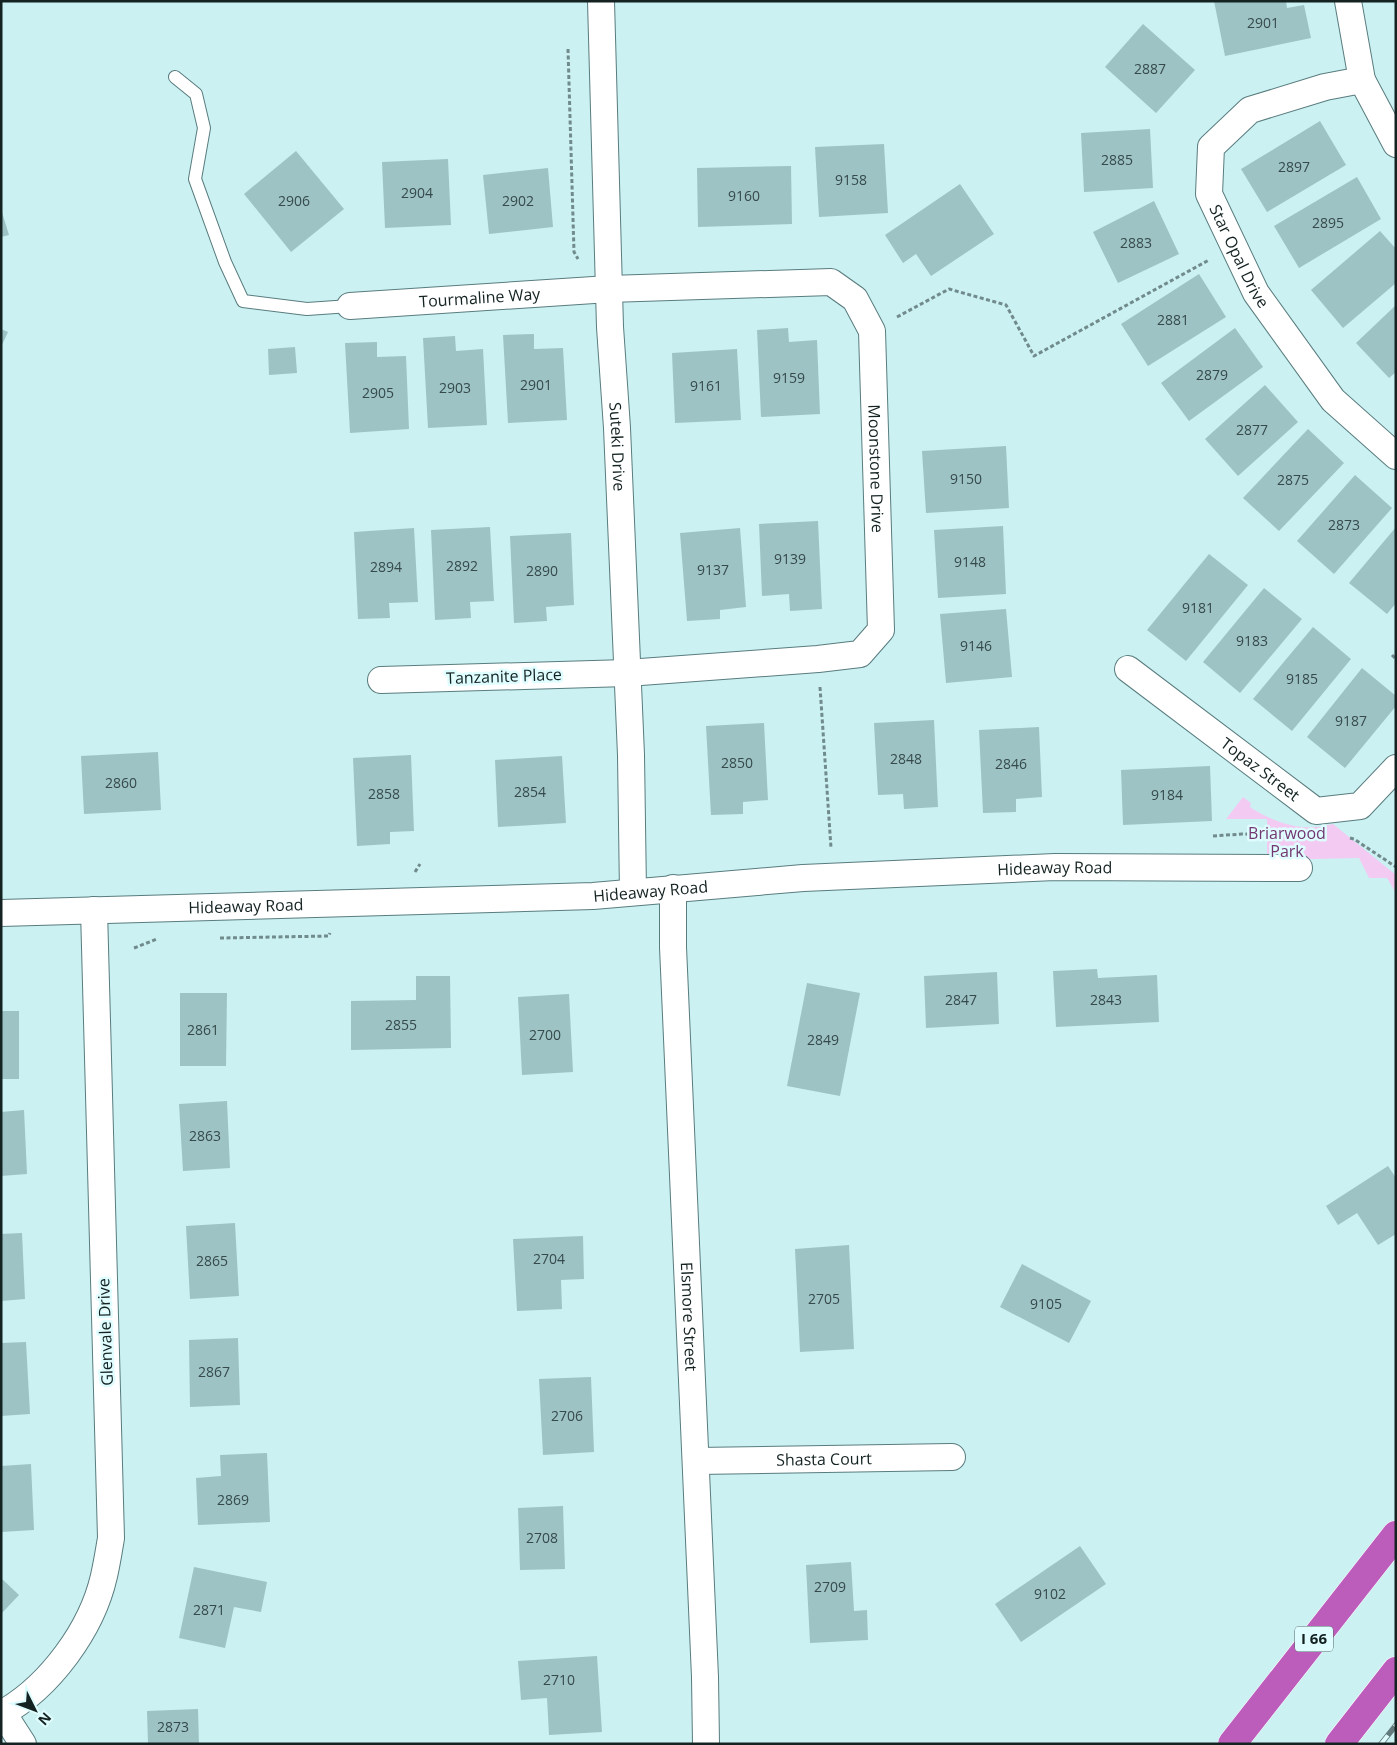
<svg xmlns="http://www.w3.org/2000/svg" width="1397" height="1745" font-family="'Open Sans',sans-serif">
<rect width="100%" height="100%" fill="#cbf1f3"/>
<!-- green -->
<path fill="#f3cbf2" d="M1243 797 1251 803 1250 807C1268 819 1292 829 1313 827 1320 827 1326 825 1333 824L1396 875V893L1387 878H1369L1359 858 1267 860V819H1226Z"/>
<!-- building -->
<g fill="#9ec3c5">
<polygon points="1214,1 1286,1 1287,8 1304,5 1311,38 1225,56"/>
<polygon points="1143,24 1195,70 1156,113 1105,67"/>
<polygon points="1320,121 1346,165 1267,212 1241,169"/>
<polygon points="1150,129 1153,188 1084,192 1081,133"/>
<polygon points="884,144 888,213 819,217 815,147"/>
<polygon points="296,151 344,209 291,252 244,194"/>
<polygon points="448,159 451,225 385,228 382,162"/>
<polygon points="791,166 792,224 698,227 697,168"/>
<polygon points="548,168 553,227 489,234 483,175"/>
<polygon points="1357,177 1381,219 1299,268 1274,226"/>
<polygon points="960,184 994,234 931,276 916,254 903,263 885,235"/>
<polygon points="1154,201 1179,254 1118,283 1093,232"/>
<polygon points="1,209 9,235 1,237"/>
<polygon points="1380,231 1396,249 1396,283 1343,328 1311,290"/>
<polygon points="1199,274 1226,317 1148,366 1121,324"/>
<polygon points="1396,305 1396,372 1389,378 1356,343"/>
<polygon points="788,328 789,342 817,340 820,414 761,417 757,330"/>
<polygon points="1235,328 1263,367 1189,421 1161,383"/>
<polygon points="1,329 8,332 1,347"/>
<polygon points="534,334 534,349 563,348 567,420 508,423 503,335"/>
<polygon points="455,336 456,351 483,349 487,425 428,428 423,338"/>
<polygon points="377,342 377,357 406,356 409,429 350,433 345,343"/>
<polygon points="295,347 297,373 269,375 268,349"/>
<polygon points="737,349 741,420 675,423 672,353"/>
<polygon points="1265,385 1298,422 1238,476 1205,439"/>
<polygon points="1308,429 1344,463 1279,531 1243,498"/>
<polygon points="1006,446 1009,508 926,513 922,451"/>
<polygon points="1355,475 1392,508 1334,574 1297,541"/>
<polygon points="818,521 822,609 790,611 789,594 762,596 759,524"/>
<polygon points="1003,526 1006,594 938,598 934,530"/>
<polygon points="490,527 494,601 470,602 471,618 435,620 431,530"/>
<polygon points="1396,527 1396,603 1387,614 1349,583"/>
<polygon points="414,528 418,602 389,603 390,618 358,619 354,532"/>
<polygon points="740,528 746,607 720,610 720,619 687,621 680,533"/>
<polygon points="571,533 574,605 546,607 547,621 514,623 510,536"/>
<polygon points="1209,554 1248,585 1186,661 1147,630"/>
<polygon points="1264,588 1302,619 1240,693 1203,662"/>
<polygon points="1006,609 1012,677 946,683 940,614"/>
<polygon points="1313,627 1351,659 1292,731 1253,699"/>
<polygon points="1362,668 1396,696 1396,706 1345,768 1307,737"/>
<polygon points="934,720 938,807 904,809 903,794 878,795 874,723"/>
<polygon points="764,723 768,800 743,802 743,814 711,815 706,726"/>
<polygon points="1039,727 1042,797 1016,799 1016,812 983,813 979,730"/>
<polygon points="158,752 161,810 84,814 81,756"/>
<polygon points="411,755 414,831 390,832 390,844 357,846 353,758"/>
<polygon points="562,756 566,823 498,827 495,760"/>
<polygon points="1210,766 1212,821 1123,825 1121,770"/>
<polygon points="1097,969 1098,978 1157,975 1159,1022 1056,1027 1053,971"/>
<polygon points="997,972 999,1024 926,1028 924,976"/>
<polygon points="416,976 450,976 451,1048 351,1050 351,1001 416,1000"/>
<polygon points="807,983 860,993 840,1096 787,1086"/>
<polygon points="180,993 227,993 226,1066 180,1066"/>
<polygon points="569,994 573,1072 522,1075 518,997"/>
<rect x="1" y="1011" width="18" height="68"/>
<polygon points="227,1101 230,1168 183,1171 179,1104"/>
<polygon points="24,1110 27,1174 1,1176 1,1112"/>
<polygon points="1388,1166 1396,1178 1396,1234 1378,1245 1357,1213 1338,1225 1326,1206"/>
<polygon points="235,1223 239,1296 190,1299 186,1226"/>
<polygon points="22,1233 25,1299 1,1301 1,1234"/>
<polygon points="583,1236 584,1279 561,1280 562,1309 517,1311 513,1239"/>
<polygon points="849,1245 854,1349 800,1352 795,1249"/>
<polygon points="1022,1264 1091,1301 1069,1343 1000,1307"/>
<polygon points="238,1338 240,1405 190,1407 189,1340"/>
<polygon points="26,1342 30,1414 1,1416 1,1343"/>
<polygon points="591,1377 594,1452 543,1455 539,1379"/>
<polygon points="267,1453 270,1522 198,1525 196,1478 221,1476 220,1455"/>
<polygon points="31,1464 34,1530 1,1532 1,1466"/>
<polygon points="563,1506 565,1569 520,1570 518,1508"/>
<polygon points="1080,1546 1106,1584 1021,1642 995,1604"/>
<polygon points="851,1562 854,1611 867,1610 868,1640 810,1643 806,1565"/>
<polygon points="194,1567 267,1582 261,1612 234,1607 225,1648 179,1638"/>
<polygon points="1,1578 19,1595 1,1614"/>
<polygon points="597,1656 602,1732 549,1735 547,1698 521,1700 518,1661"/>
<polygon points="198,1709 199,1744 148,1744 147,1711"/>
</g>
<g fill="none" stroke-linecap="round" stroke-linejoin="round">
<!-- lane casing -->
<g stroke="#597c7e" stroke-width="14">
<polyline id="lane" points="175,77 196,94 204,128 195,179 225,262 243,301 307,309 350,306"/>
</g>
<!-- street casing -->
<g stroke="#597c7e" stroke-width="28">
<g id="street">
<path id="s1" d="M601 1 610 327 617 428 631 755 633 892"/>
<polyline points="1348,1 1362,80 1396,144"/>
<path id="s2" d="M1362 80 1325 87 1250 110 1211 147 1209 194 1256 293 1333 400 1396 456"/>
<path id="s3" d="M350 306 609 289 831 282 855 299 872 331 881 630 860 654 818 659 627 673 381 680"/>
<path id="s4" d="M1128 669 1316 811 1360 806 1396 768"/>
<path id="s5" d="M673 888V947L705 1677 706 1744"/>
<path id="s6" d="M1 913 593 896 803 878 1055 867 1299 868"/>
<path id="s7" d="M696 1461 952 1457"/>
<polyline points="3,1713 23,1744"/>
<path d="M1 1714C50 1687 92 1629 104 1576 107 1563 109 1550 111 1538L94 910"/>
</g>
</g>
<!-- highway casing -->
<g stroke="#fff" stroke-width="29">
<g id="highway">
<polyline points="1232,1744 1396,1535"/>
<polyline points="1339,1744 1396,1671"/>
</g>
</g>
<!-- path -->
<g stroke="#718b8c" stroke-width="3" stroke-dasharray="4 2.5" stroke-linecap="butt">
<polyline points="568,49 574,252 578,259"/>
<polyline points="897,317 949,289 1006,305 1034,356 1209,260"/>
<polyline points="1392,655 1396,659"/>
<polyline points="820,687 831,848"/>
<polyline points="1213,836 1242,834 1299,836"/>
<polyline points="1350,838 1354,839 1396,867"/>
<polyline points="415,872 420,864"/>
<polyline points="220,938 329,936 330,933"/>
<polyline points="134,948 157,939"/>
</g>
<!-- lane -->
<use href="#lane" stroke="#fff" stroke-width="12"/>
<!-- street -->
<use href="#street" stroke="#fff" stroke-width="26"/>
<!-- highway -->
<use href="#highway" stroke="#bc5dbb" stroke-width="28"/>
<!-- rail casing -->
<g stroke="#627a7b" stroke-width="5.5">
<polyline id="rail" points="1381,1744 1396,1725"/>
</g>
<!-- rail -->
<use href="#rail" stroke="#dffdfe" stroke-width="4" stroke-dasharray="11" stroke-linecap="butt"/>
</g>
<g text-anchor="middle" stroke-width="5" stroke-linejoin="round" paint-order="stroke">
<!-- number labels -->
<g font-size="14" fill="#364a4b">
<text x="1263" y="28">2901</text>
<text x="1150" y="74">2887</text>
<text x="1117" y="165">2885</text>
<text x="1294" y="172">2897</text>
<text x="851" y="185">9158</text>
<text x="417" y="198">2904</text>
<text x="744" y="201">9160</text>
<text x="294" y="206">2906</text>
<text x="518" y="206">2902</text>
<text x="1328" y="228">2895</text>
<text x="1136" y="248">2883</text>
<text x="1173" y="325">2881</text>
<text x="1212" y="380">2879</text>
<text x="789" y="383">9159</text>
<text x="536" y="390">2901</text>
<text x="706" y="391">9161</text>
<text x="455" y="393">2903</text>
<text x="378" y="398">2905</text>
<text x="1252" y="435">2877</text>
<text x="966" y="484">9150</text>
<text x="1293" y="485">2875</text>
<text x="1344" y="530">2873</text>
<text x="790" y="564">9139</text>
<text x="970" y="567">9148</text>
<text x="462" y="571">2892</text>
<text x="386" y="572">2894</text>
<text x="713" y="575">9137</text>
<text x="542" y="576">2890</text>
<text x="1198" y="613">9181</text>
<text x="1252" y="646">9183</text>
<text x="976" y="651">9146</text>
<text x="1302" y="684">9185</text>
<text x="1351" y="726">9187</text>
<text x="906" y="764">2848</text>
<text x="737" y="768">2850</text>
<text x="1011" y="769">2846</text>
<text x="121" y="788">2860</text>
<text x="530" y="797">2854</text>
<text x="384" y="799">2858</text>
<text x="1167" y="800">9184</text>
<text x="961" y="1005">2847</text>
<text x="1106" y="1005">2843</text>
<text x="401" y="1030">2855</text>
<text x="203" y="1035">2861</text>
<text x="545" y="1040">2700</text>
<text x="823" y="1045">2849</text>
<text x="205" y="1141">2863</text>
<text x="549" y="1264">2704</text>
<text x="212" y="1266">2865</text>
<text x="824" y="1304">2705</text>
<text x="1046" y="1309">9105</text>
<text x="214" y="1377">2867</text>
<text x="567" y="1421">2706</text>
<text x="233" y="1505">2869</text>
<text x="542" y="1543">2708</text>
<text x="830" y="1592">2709</text>
<text x="1050" y="1599">9102</text>
<text x="209" y="1615">2871</text>
<text x="559" y="1685">2710</text>
<text x="173" y="1732">2873</text>
</g>
<!-- shield labels -->
<rect fill="#dffdfe" stroke="#516464" stroke-width="1" x="1295" y="1626.5" width="38" height="25" rx="4"/>
<g font-size="15" font-weight="bold" fill="#142222">
<text x="1314" y="1644">I 66</text>
</g>
<!-- street labels -->
<g font-size="16" fill="#142222" stroke="#dffdfe">
<text dy="6" stroke="none"><textPath href="#s2" startOffset="286">Star Opal Drive</textPath></text>
<text dy="6" stroke="none"><textPath href="#s3" startOffset="130">Tourmaline Way</textPath></text>
<text dy="6" stroke="none"><textPath href="#s1" startOffset="446">Suteki Drive</textPath></text>
<text dy="6" stroke="none"><textPath href="#s3" startOffset="685">Moonstone Drive</textPath></text>
<text transform="translate(504 676) rotate(-2)" y="6">Tanzanite Place</text>
<text dy="6" stroke="none"><textPath href="#s4" startOffset="166">Topaz Street</textPath></text>
<text dy="6" stroke="none"><textPath href="#s6" startOffset="1055">Hideaway Road</textPath></text>
<text dy="6" stroke="none"><textPath href="#s6" startOffset="650">Hideaway Road</textPath></text>
<text dy="6" stroke="none"><textPath href="#s6" startOffset="245">Hideaway Road</textPath></text>
<text dy="6" stroke="none"><textPath href="#s5" startOffset="429">Elsmore Street</textPath></text>
<text transform="translate(105 1332) rotate(-92)" y="6">Glenvale Drive</text>
<text dy="6" stroke="none"><textPath href="#s7" startOffset="128">Shasta Court</textPath></text>
</g>
<!-- park labels -->
<g font-size="16" fill="#723771" stroke="#dffdfe">
<text x="1287" y="839">Briarwood<tspan x="1287" dy="18">Park</tspan></text>
</g>
</g>
<!-- border -->
<rect width="1397" height="1745" fill="none" stroke="#142222" stroke-width="5"/>
<!-- north arrow -->
<g transform="translate(35 1710) rotate(132)" stroke="#dffdfe" stroke-width="4" paint-order="stroke">
<path d="M0-4L9 19L0 12L-9 19Z" fill="#142222"/>
<text y="-8" font-size="14" font-weight="bold" text-anchor="middle" fill="#142222">N</text>
</g>
</svg>
